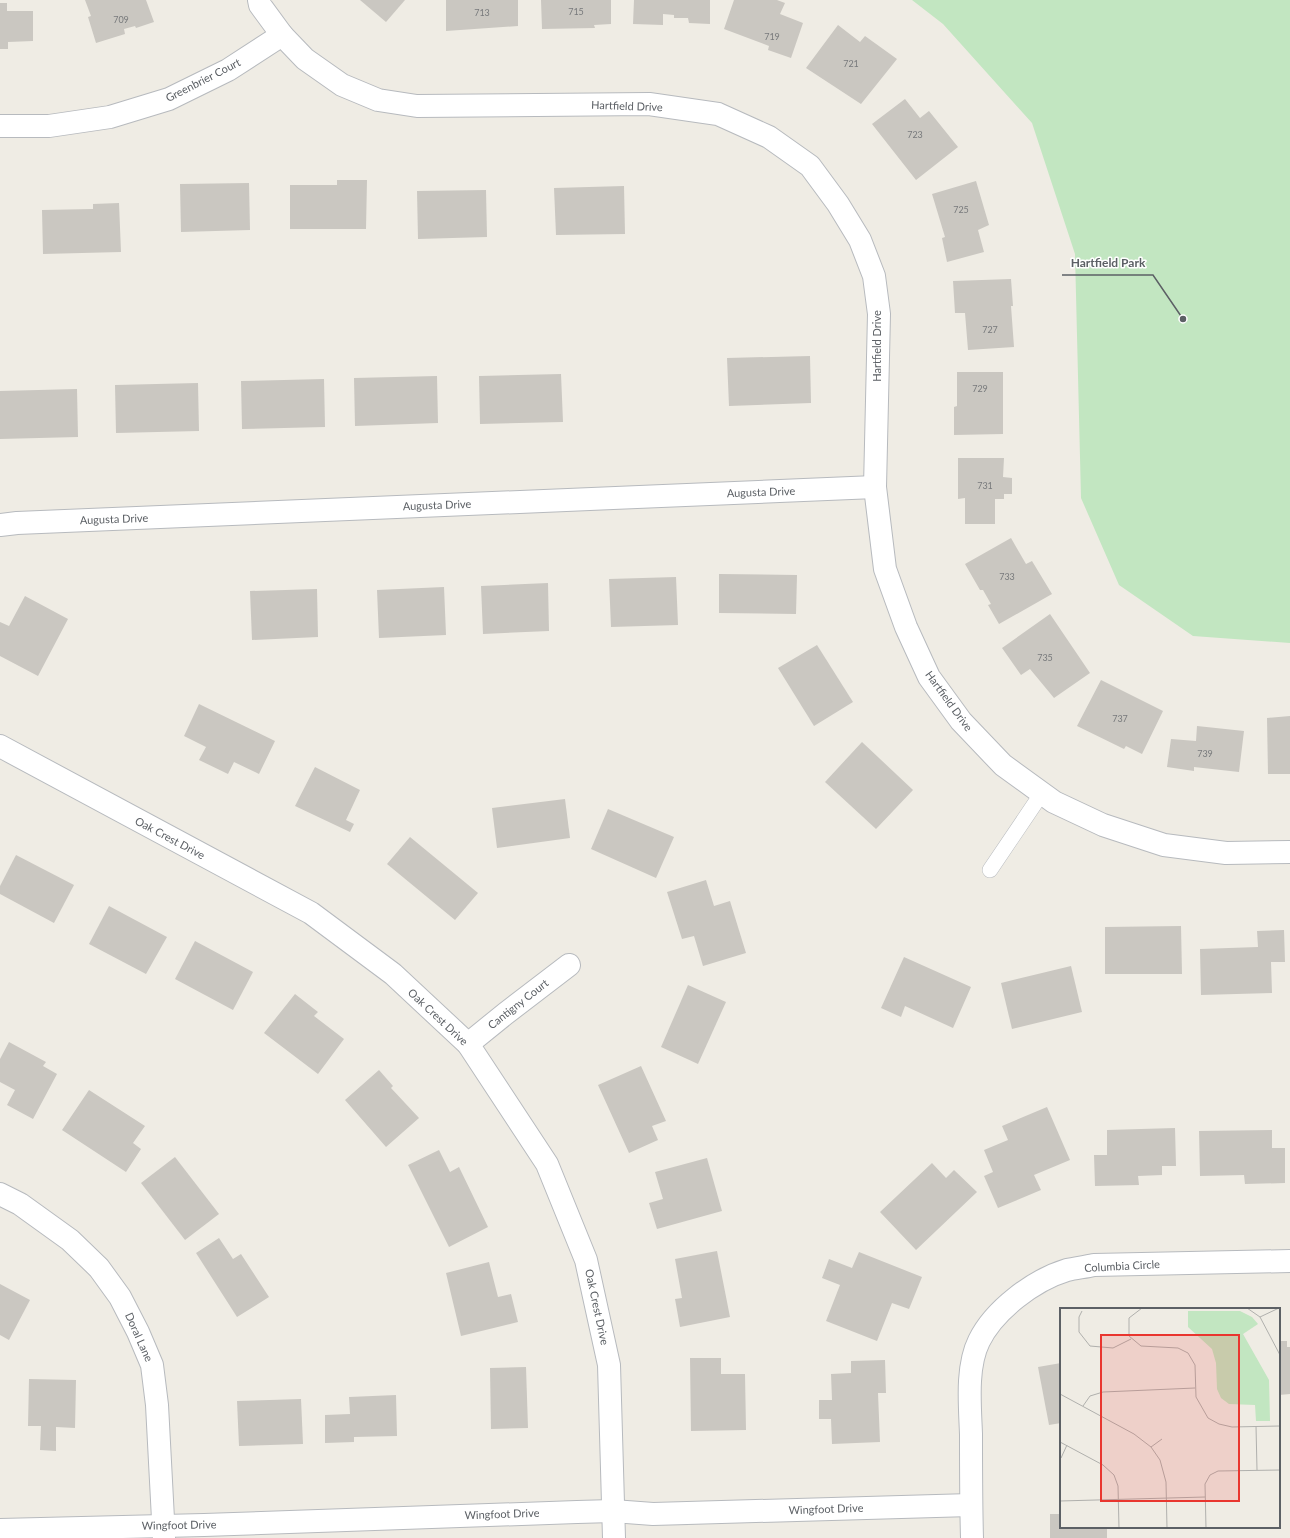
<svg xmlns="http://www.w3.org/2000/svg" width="1290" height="1538" font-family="Lato,sans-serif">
<rect width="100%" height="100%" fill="#efece4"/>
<!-- green -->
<polygon fill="#c2e6c1" points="912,0 1290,0 1290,643 1193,636 1119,585 1081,498 1075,254 1032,123 943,24"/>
<!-- building -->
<g fill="#cac7c1">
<polygon points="85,0 146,0 154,22 136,28 135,26 124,29 125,34 96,43 88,17 91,16"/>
<polygon points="360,0 405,0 386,22"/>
<polygon points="446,0 518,0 518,26 446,31"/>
<polygon points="541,0 611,0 611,24 594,25 595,28 542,29"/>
<polygon points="634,0 710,0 710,24 689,23 688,18 674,18 674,15 663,14 663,25 633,24"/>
<polygon points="734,0 777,0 785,3 780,14 803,23 791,58 768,50 769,46 724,29"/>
<polygon points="0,3 7,3 7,11 33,11 33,41 8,42 8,49 0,49"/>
<polygon points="838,25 860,42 865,36 897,59 861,104 806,68"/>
<polygon points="905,99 920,118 929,111 958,147 916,180 872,124"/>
<polygon points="337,180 367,180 366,229 290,229 290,185 337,185"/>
<polygon points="976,181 989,225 978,230 984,252 947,262 942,238 945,237 932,194"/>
<polygon points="249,183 250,230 181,232 180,184"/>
<polygon points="624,186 625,234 556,235 554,188"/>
<polygon points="486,190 487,237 418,239 417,191"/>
<polygon points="119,203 121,252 43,254 42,210 93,209 93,204"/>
<polygon points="1011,279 1013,306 1011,306 1014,347 968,350 965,313 955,313 953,281"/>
<polygon points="810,356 811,403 729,406 727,358"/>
<polygon points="957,372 1003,372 1003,434 954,435 954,407 957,406"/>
<polygon points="561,374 563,422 480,424 479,376"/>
<polygon points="437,376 438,423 355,426 354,378"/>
<polygon points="324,379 325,427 242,429 241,381"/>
<polygon points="198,383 199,431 116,433 115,385"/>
<polygon points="77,389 78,437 0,439 0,391"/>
<polygon points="958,458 1004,458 1003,477 1012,478 1012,494 1004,494 1004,499 995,499 995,524 965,524 965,498 958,499"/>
<polygon points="1011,538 1026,564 1032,561 1052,594 999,624 988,605 991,604 983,590 980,590 965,564"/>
<polygon points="719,574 797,575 796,614 719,613"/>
<polygon points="676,577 678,625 611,627 609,579"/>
<polygon points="548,583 549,631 483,634 481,586"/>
<polygon points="444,587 446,635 379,638 377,590"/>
<polygon points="317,589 318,637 252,640 250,591"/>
<polygon points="25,596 68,619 38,676 0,656 0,622 9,626"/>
<polygon points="1050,614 1090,673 1054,698 1030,669 1021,675 1002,648"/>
<polygon points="817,645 853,702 814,726 778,668"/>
<polygon points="1101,680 1163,711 1142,754 1126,746 1124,749 1077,726"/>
<polygon points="199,704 275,741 259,774 234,762 228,774 199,760 206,747 184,736"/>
<polygon points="1290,716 1290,774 1268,774 1267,718"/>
<polygon points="1197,726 1244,731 1239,772 1194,767 1194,771 1167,767 1171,739 1196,741"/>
<polygon points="862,742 913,790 876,829 825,782"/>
<polygon points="315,767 360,790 346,820 354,824 350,832 295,806"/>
<polygon points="565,799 570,838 497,848 492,808"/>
<polygon points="608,809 674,837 656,878 591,849"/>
<polygon points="410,837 478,893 455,920 387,864"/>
<polygon points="16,855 74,885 54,923 0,894 0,886"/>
<polygon points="706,880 714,906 730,901 746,953 703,966 694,936 682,939 667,892"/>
<polygon points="109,906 167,937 146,974 89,944"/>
<polygon points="1181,926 1182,974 1105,974 1105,927"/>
<polygon points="1284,930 1285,962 1271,962 1272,993 1201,995 1200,949 1258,947 1257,931"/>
<polygon points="195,941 253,972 233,1010 175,979"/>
<polygon points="904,957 971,987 953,1028 905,1006 901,1017 881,1008"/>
<polygon points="1071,966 1082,1012 1012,1029 1001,983"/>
<polygon points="688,985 726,1002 698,1064 661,1047"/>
<polygon points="295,994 318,1012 314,1016 344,1039 318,1074 264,1033"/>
<polygon points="9,1042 46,1062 43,1066 57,1074 33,1119 7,1105 15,1090 0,1082 0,1059"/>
<polygon points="641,1066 666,1121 652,1126 658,1140 629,1153 598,1085"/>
<polygon points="379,1070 393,1086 391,1088 419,1118 386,1147 345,1100"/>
<polygon points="89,1090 145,1126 133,1143 141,1149 126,1172 62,1130"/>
<polygon points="1047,1107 1070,1160 1034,1175 1041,1190 998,1208 984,1176 993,1172 984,1150 1008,1140 1002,1126"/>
<polygon points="1175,1128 1176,1166 1162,1166 1162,1175 1138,1176 1139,1185 1095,1186 1094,1155 1107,1155 1107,1130"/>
<polygon points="1272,1130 1272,1148 1285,1148 1285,1183 1245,1184 1244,1175 1200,1176 1199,1131"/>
<polygon points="439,1150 450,1172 459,1167 488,1227 449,1247 408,1165"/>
<polygon points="175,1157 219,1214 185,1240 141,1183"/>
<polygon points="707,1158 722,1211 657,1229 649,1203 663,1199 655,1172"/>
<polygon points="932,1163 946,1178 954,1170 977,1192 916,1250 880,1212"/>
<polygon points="219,1238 233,1259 241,1254 269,1297 237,1317 196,1253"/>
<polygon points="717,1251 730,1317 680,1327 675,1299 682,1298 675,1259"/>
<polygon points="859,1252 922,1277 909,1309 892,1303 877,1341 826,1321 840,1285 822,1278 829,1259 852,1268"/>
<polygon points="489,1262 498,1297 511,1294 518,1322 461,1336 446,1273"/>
<polygon points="0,1284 30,1300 9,1340 0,1335"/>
<polygon points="1279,1341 1287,1341 1287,1347 1290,1347 1290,1394 1279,1395"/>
<polygon points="690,1358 721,1358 721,1374 745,1374 746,1430 691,1431"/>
<polygon points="885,1360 886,1393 878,1393 880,1442 832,1444 831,1419 819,1419 819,1400 832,1400 831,1374 851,1373 851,1361"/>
<polygon points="1061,1363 1061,1423 1049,1425 1038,1367"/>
<polygon points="526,1367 528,1428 491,1429 490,1368"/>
<polygon points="29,1379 76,1380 75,1428 56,1427 56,1451 40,1450 41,1426 28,1426"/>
<polygon points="396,1395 397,1436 354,1437 354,1442 325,1443 325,1415 350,1414 349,1397"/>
<polygon points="301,1399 303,1444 239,1446 237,1401"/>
<polygon points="1050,1514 1061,1514 1061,1527 1107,1527 1107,1538 1050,1538"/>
</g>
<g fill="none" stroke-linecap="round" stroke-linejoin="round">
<!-- service casing -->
<g stroke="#b7babe" stroke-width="16">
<polyline id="service" points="990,870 1042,793"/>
</g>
<!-- minor casing -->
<g stroke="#b7babe" stroke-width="24">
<g id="minor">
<polyline points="259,0 260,5 282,35 305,59 342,85 378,100 417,106 649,104 718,114 769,137 810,166 838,204 860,240 874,276 879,314 875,487 885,569 906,627 929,677 961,721 1003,765 1054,802 1103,825 1164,845 1226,853 1290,852"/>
<polyline points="0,126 49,126 110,117 169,99 228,70 282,35"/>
<polyline points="0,525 17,523 875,487"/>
<polyline points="0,746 311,913 393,974 468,1044 547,1164 586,1260 609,1365 614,1538"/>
<polyline points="468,1044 505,1014 569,965"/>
<polyline points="0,1194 20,1204 70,1240 99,1268 120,1297 138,1332 152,1365 157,1405 164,1538"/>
<polyline points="0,1530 204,1525 577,1512 613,1511 653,1514 971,1505"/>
<path d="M972 1538C971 1503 971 1469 971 1434 970 1406 966 1367 979 1341 994 1310 1034 1280 1067 1270 1076 1268 1085 1267 1094 1265L1290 1261"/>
</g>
</g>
<!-- service -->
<use href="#service" stroke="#fff" stroke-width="15"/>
<!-- minor -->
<use href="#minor" stroke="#fff" stroke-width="22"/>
</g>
<g text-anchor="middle" stroke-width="3" stroke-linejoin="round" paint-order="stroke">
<!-- number labels -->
<g font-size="9" fill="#787a7c">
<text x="576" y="15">715</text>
<text x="482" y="16">713</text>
<text x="121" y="23">709</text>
<text x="772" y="40">719</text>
<text x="851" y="67">721</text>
<text x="915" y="138">723</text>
<text x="961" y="213">725</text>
<text x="990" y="333">727</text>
<text x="980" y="392">729</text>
<text x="985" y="489">731</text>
<text x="1007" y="580">733</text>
<text x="1045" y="661">735</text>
<text x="1120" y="722">737</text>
<text x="1205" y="757">739</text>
</g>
<!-- street labels -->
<g font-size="11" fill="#5c6065" stroke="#fff">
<text transform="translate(203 80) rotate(-27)" y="4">Greenbrier Court</text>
<text transform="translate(627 106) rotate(2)" y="4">Hartfield Drive</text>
<text transform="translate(877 346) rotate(-90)" y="4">Hartfield Drive</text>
<text transform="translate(761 492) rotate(-2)" y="4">Augusta Drive</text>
<text transform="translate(437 505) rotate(-2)" y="4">Augusta Drive</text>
<text transform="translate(114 519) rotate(-2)" y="4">Augusta Drive</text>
<text transform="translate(949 701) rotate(54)" y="4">Hartfield Drive</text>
<text transform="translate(170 838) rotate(28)" y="4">Oak Crest Drive</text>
<text transform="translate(518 1004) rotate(-38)" y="4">Cantigny Court</text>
<text transform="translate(438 1017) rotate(43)" y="4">Oak Crest Drive</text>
<text transform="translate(1122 1266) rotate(-3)" y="4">Columbia Circle</text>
<text transform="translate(597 1307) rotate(78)" y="4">Oak Crest Drive</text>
<text transform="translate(139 1337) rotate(66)" y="4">Doral Lane</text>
<text transform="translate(826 1509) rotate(-2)" y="4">Wingfoot Drive</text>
<text transform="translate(502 1514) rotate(-2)" y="4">Wingfoot Drive</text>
<text transform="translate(179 1525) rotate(-1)" y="4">Wingfoot Drive</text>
</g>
</g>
<!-- overview -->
<g transform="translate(1060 1308)">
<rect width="220" height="220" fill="#efece4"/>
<path d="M128 3H180L192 9 198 16 183 26 209 72 210 113H196L195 97 169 96 161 90 157 81 156 55 152 41 128 19Z" fill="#c2e6c1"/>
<path fill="none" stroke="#b0b0ad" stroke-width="1" d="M82 0 69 10V28L81 38 118 40 128 45 135 57 136 89 148 110 159 116 172 119 220 118M187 0 200 9 220 47M22 3 19 9V24L30 38 53 40 71 31M200 9 219 0M0 86 74 126 91 139 100 152 106 174 107 220M23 98 30 88 43 84 135 80M196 118 197 162M0 134 43 157 54 167 58 178 59 220M91 139 102 131M1 150 7 137M0 193 145 189M146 220 145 176 150 167 158 163 220 162"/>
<path fill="#e9362f" fill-opacity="0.15" stroke="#e9362f" stroke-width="2" d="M41 27H179V193H41Z"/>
<rect width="220" height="220" fill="none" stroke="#5c6065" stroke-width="2"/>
</g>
<!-- callouts -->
<path fill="none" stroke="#5c6065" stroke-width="1.5" d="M1183 319L1153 275H1062"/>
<circle fill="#5c6065" stroke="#fff" stroke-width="1.5" cx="1183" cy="319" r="4"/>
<g font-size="12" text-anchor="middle" font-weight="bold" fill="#5c6065" stroke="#fff" stroke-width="3" stroke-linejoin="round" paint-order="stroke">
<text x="1108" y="267">Hartfield Park</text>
</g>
</svg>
